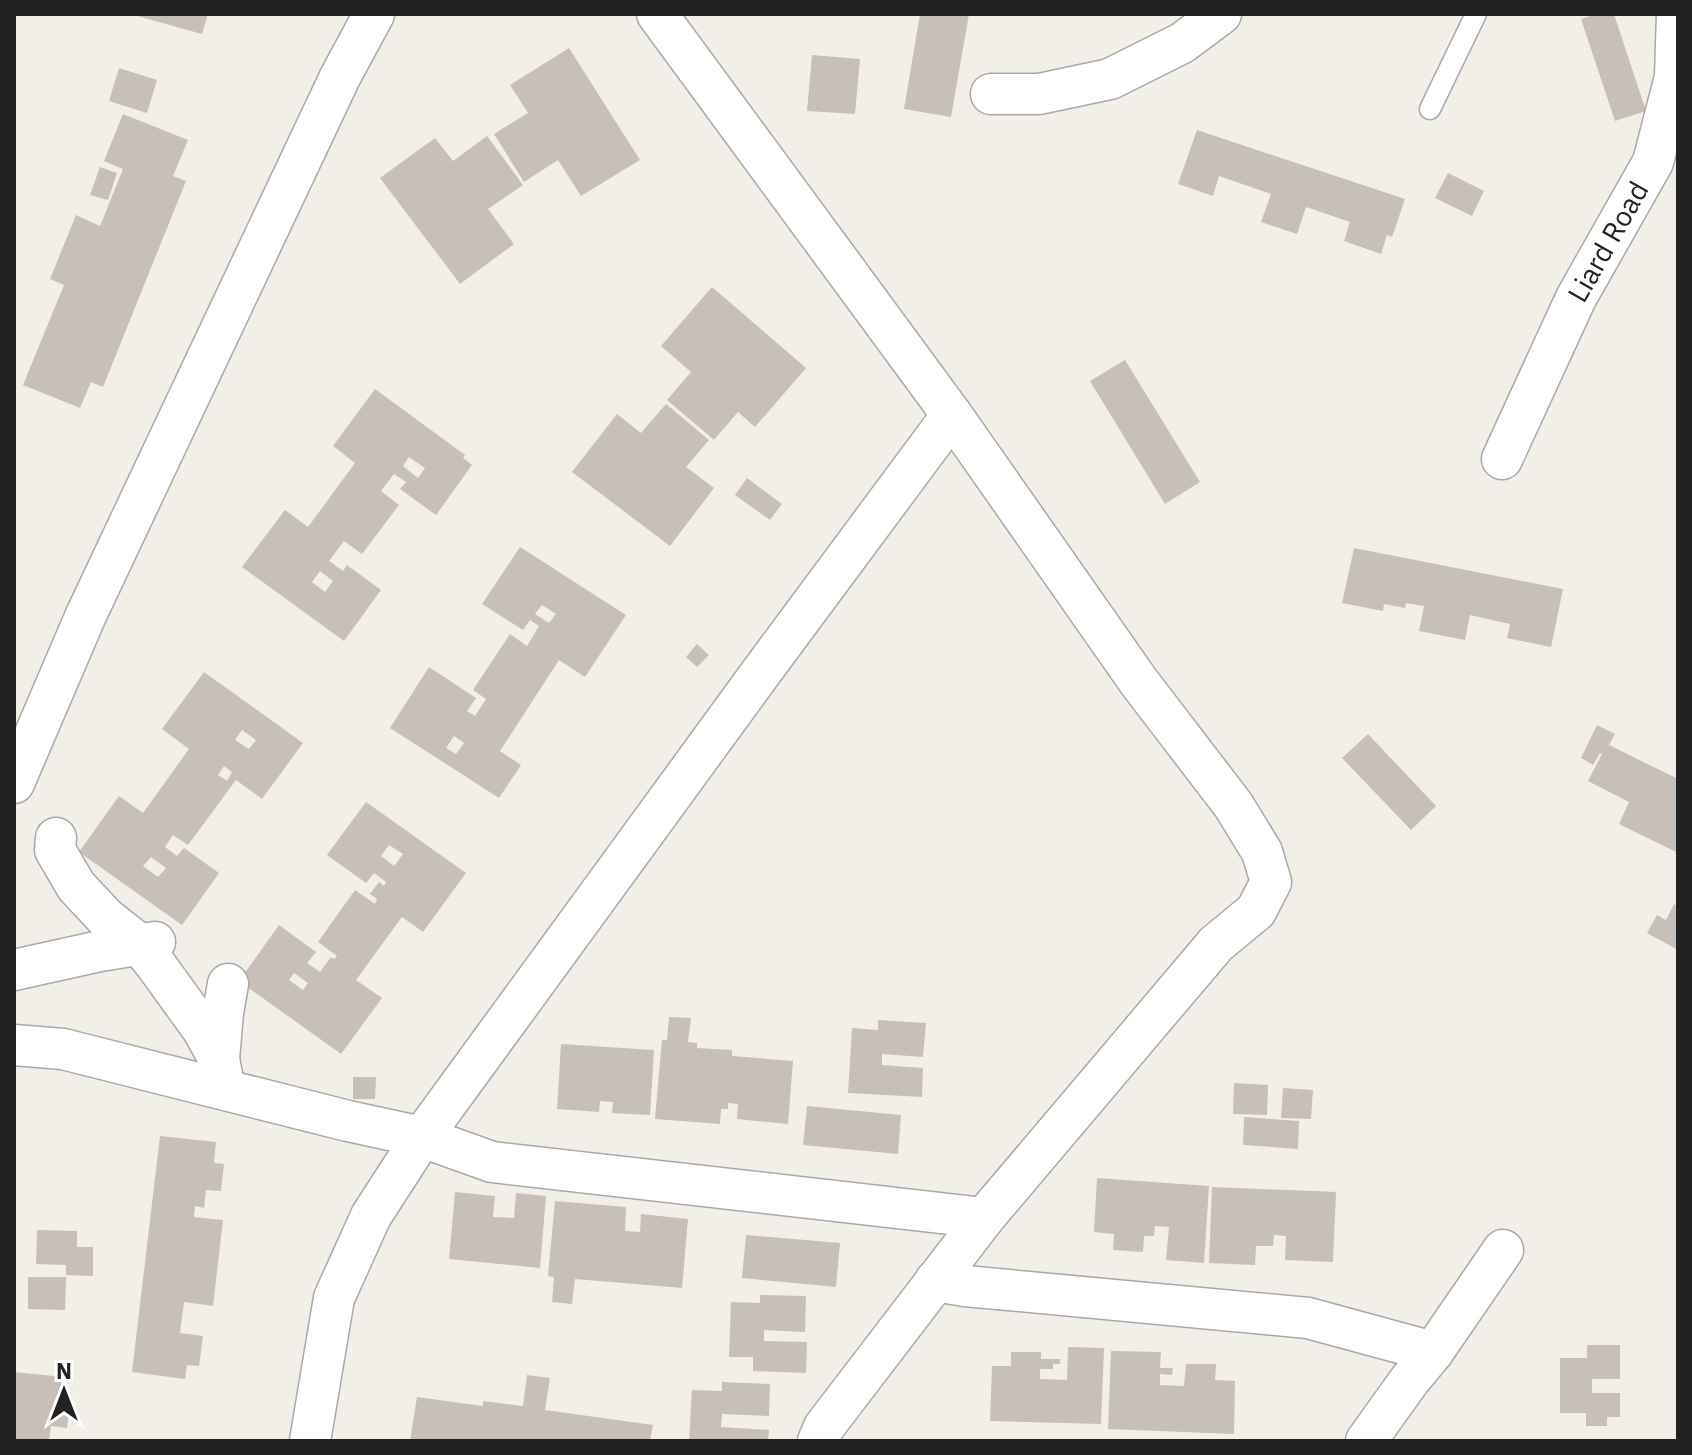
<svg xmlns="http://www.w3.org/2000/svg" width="1692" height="1455" font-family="'IBM Plex Sans',sans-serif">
<rect width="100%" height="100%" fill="#f2efe9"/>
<!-- building -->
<g fill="#c7bfb8" fill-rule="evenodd">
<polygon points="130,14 208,14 202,34"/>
<polygon points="920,14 969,14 951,117 904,109"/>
<polygon points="1596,14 1614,14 1646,111 1615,121 1581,19"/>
<polygon points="569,48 640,160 581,196 558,160 524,182 494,134 528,113 510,85"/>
<polygon points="812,55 860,59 855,114 807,111"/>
<polygon points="119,68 157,80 147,113 109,101"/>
<polygon points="123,114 188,140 173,176 186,181 103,387 91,382 80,408 23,385 64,285 50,279 76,215 100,226 123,169 104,161"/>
<polygon points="1197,130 1405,199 1392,237 1387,235 1381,254 1344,241 1350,222 1306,207 1297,234 1261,222 1271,194 1219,176 1213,196 1178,184"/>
<polygon points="487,136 523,185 488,209 514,244 460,284 380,178 435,138 453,161"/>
<polygon points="100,167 117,173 108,200 90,195"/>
<polygon points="1448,173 1484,191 1472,216 1435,198"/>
<polygon points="712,287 806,368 755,427 738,412 714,440 667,400 691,372 661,346"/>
<polygon points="1125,360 1200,482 1165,504 1090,381"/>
<path d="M375 389 465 455 463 458 472 465 436 515 400 489 406 482 394 474 381 491 399 505 362 554 344 541 329 561 343 571 347 565 381 590 344 641 242 567 285 510 308 527 355 463 333 446ZM409 457 425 468 418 478 403 466ZM320 571 333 581 325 592 312 582Z"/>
<polygon points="666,404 709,440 686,467 714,488 670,546 572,472 617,414 641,433"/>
<polygon points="747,478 782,504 770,520 735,495"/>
<path d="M520 547 626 615 585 677 559 660 500 751 521 765 499 798 390 728 429 667 476 698 467 711 475 716 486 699 473 690 510 634 527 646 539 626 530 620 523 630 482 604ZM542 605 556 614 549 623 535 614ZM454 736 464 743 456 754 446 748Z"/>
<polygon points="1354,548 1563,589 1551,647 1507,638 1510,624 1470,615 1465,640 1419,631 1424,606 1406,603 1405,608 1384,604 1383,611 1342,603"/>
<polygon points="697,644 709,655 697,667 686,657"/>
<path d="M204 672 303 743 262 799 236 780 188 845 173 835 165 847 177 856 184 848 219 873 182 925 79 852 119 796 143 813 189 749 162 729ZM242 730 256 740 249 749 235 740ZM224 766 232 772 227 781 218 775ZM151 857 166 868 158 877 143 866Z"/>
<polygon points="1597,725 1615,734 1609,745 1678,779 1678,849 1676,852 1619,824 1629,802 1588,781 1602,754 1600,753 1593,765 1581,758"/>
<polygon points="1368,734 1436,806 1411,830 1342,758"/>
<path d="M366 802 466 873 423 932 402 917 356 980 382 998 341 1054 239 981 279 925 316 952 307 963 320 972 331 957 334 959 337 956 318 942 355 890 375 904 377 899 370 894 379 882 384 886 386 882 374 873 366 883 327 855ZM389 845 403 854 394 866 381 856ZM294 973 308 983 303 990 289 980Z"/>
<polygon points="1674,904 1678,907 1678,950 1647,933 1657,915 1666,920"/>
<polygon points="669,1017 691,1018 688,1042 697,1043 697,1048 732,1050 732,1056 793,1061 788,1124 737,1119 738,1104 728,1103 728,1109 721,1109 720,1124 655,1119 662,1040 667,1040"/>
<polygon points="878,1020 926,1023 923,1057 882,1054 882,1065 923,1068 922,1097 848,1093 852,1028 878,1030"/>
<polygon points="561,1044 654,1050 650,1115 612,1113 613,1102 600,1101 599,1112 557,1109"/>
<polygon points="353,1077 376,1077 375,1099 353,1099"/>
<polygon points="1234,1083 1268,1085 1267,1115 1233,1114"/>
<polygon points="1283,1088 1313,1090 1311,1119 1281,1118"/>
<polygon points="807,1106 901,1115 898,1154 803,1145"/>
<polygon points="1244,1117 1299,1121 1298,1149 1243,1145"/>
<polygon points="160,1136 216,1142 214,1163 224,1164 221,1191 206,1190 204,1208 195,1206 194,1217 223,1220 213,1306 184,1302 180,1333 203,1336 199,1366 187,1365 185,1379 132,1372"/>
<polygon points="1097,1178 1209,1186 1204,1263 1166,1260 1169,1227 1155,1226 1154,1236 1144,1236 1143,1252 1113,1250 1114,1234 1094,1232"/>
<polygon points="1212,1187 1336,1192 1333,1262 1285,1260 1286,1236 1274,1235 1273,1246 1256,1246 1255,1265 1209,1263"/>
<polygon points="455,1192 495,1196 493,1217 514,1218 516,1193 546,1196 540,1268 449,1259"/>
<polygon points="555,1201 626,1207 625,1231 640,1232 641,1214 688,1219 682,1288 575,1279 572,1304 552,1302 554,1277 548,1276"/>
<polygon points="37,1230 77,1231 77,1247 93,1247 93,1276 66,1275 66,1265 36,1264"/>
<polygon points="746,1235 840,1243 836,1287 742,1278"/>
<polygon points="28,1277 66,1277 65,1310 28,1309"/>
<polygon points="760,1295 806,1296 805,1332 764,1330 764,1341 807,1342 806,1373 753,1371 753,1357 729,1357 731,1302 760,1303"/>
<polygon points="1587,1345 1620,1345 1620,1379 1592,1379 1592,1393 1620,1393 1620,1417 1607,1417 1607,1426 1586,1426 1586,1413 1560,1413 1560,1358 1587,1358"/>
<polygon points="1068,1347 1104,1348 1101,1424 990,1421 992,1366 1011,1366 1011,1352 1041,1352 1041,1359 1060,1359 1060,1364 1053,1364 1053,1369 1040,1369 1040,1379 1067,1380"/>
<polygon points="1111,1351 1161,1352 1160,1368 1173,1368 1172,1375 1160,1374 1160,1385 1184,1386 1186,1364 1216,1364 1215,1380 1235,1381 1234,1434 1108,1429"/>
<polygon points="14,1372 63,1377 61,1392 71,1393 67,1428 51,1426 49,1441 14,1441"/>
<polygon points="527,1375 550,1378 545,1410 653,1425 650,1441 410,1441 417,1397 483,1406 483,1401 523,1406"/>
<polygon points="722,1382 770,1384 769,1416 722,1414 721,1427 769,1430 768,1441 689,1441 692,1390 722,1391"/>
</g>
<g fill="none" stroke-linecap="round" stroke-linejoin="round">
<!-- lane casing -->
<g stroke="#a9a9a9" stroke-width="23">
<polyline id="lane" points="1430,109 1476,14"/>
</g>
<!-- street casing -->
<g stroke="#a9a9a9" stroke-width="43">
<g id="street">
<polyline points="657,14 952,415 1139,682 1234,806 1262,852 1271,882 1256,911 1216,944 984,1218 824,1427 818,1441"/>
<polyline points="991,94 1039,94 1110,79 1182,43 1221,14"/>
<path id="s1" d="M1502 459 1576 298 1653 162 1675 77 1677 14"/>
<polyline points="14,783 86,615 340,77 374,14"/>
<polyline points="56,838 55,850 76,886 106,918 139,944 156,965 203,1030 219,1059 225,1090"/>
<polyline points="14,970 100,951 155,942"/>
<polyline points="14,1045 63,1049 348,1121 422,1137 492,1162 984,1218"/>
<polyline points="219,1059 223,1013 228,984"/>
<polyline points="935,1281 965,1286 1308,1318 1433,1352"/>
<polyline points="310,1441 334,1298 371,1216 422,1137 765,667 952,415"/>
<polyline points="1366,1441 1409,1381 1433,1352 1503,1250"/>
</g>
</g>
<!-- lane -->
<use href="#lane" stroke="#fff" stroke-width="20"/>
<!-- street -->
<use href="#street" stroke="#fff" stroke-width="40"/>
</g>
<g text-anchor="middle" stroke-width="7" stroke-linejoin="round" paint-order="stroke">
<!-- street labels -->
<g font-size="28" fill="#222" stroke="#fff">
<text dy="10" stroke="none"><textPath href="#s1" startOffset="242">Liard Road</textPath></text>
</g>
</g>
<!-- border -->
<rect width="1692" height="1455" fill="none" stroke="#222222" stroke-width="32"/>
<!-- north arrow -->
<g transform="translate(64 1391)" stroke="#ffffff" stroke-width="6" paint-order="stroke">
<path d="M0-6L14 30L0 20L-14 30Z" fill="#222222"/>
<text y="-12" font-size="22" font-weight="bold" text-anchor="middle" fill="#222222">N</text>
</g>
</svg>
